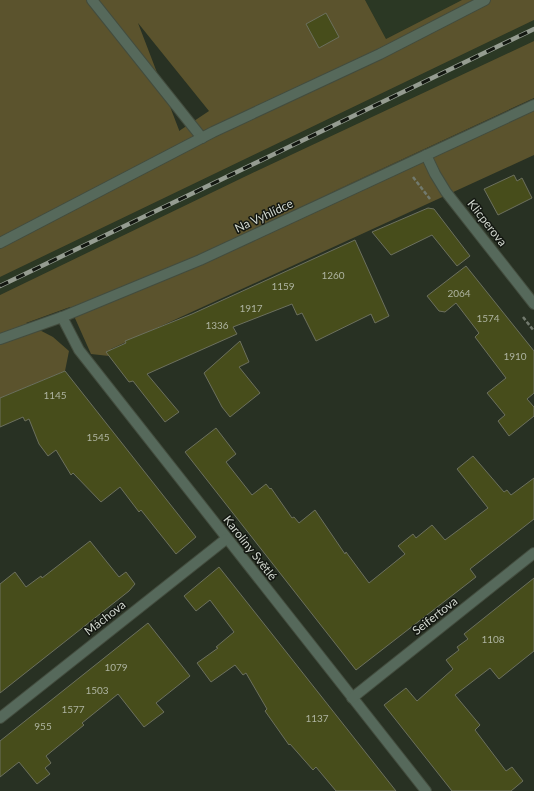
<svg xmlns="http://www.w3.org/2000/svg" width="534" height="791" font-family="Lato,sans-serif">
<rect width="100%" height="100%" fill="#283123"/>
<!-- built -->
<g fill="#2b3824">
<polygon points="365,0 462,0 386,39"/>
<polygon points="534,20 534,41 244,177 0,295 0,277"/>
</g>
<!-- green -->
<g fill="#5b532d" fill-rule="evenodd">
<path d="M0 0H365L386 39 462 0H534V20L0 277ZM138 23 209 111 179 131V130Z"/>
<polygon points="534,41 534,98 321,197 534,99 534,155 111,349 109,356 91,354 70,307 26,323 53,337 69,351 65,371 0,398 0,295 244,177"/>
</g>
<!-- building -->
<g fill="#474d1b" stroke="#6c705e">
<polygon points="326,13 339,37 319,48 306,24"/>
<polygon points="514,175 517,181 522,178 532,198 498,215 484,189"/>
<polygon points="428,208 434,209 470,256 457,266 432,235 391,255 372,232"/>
<polygon points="355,240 389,316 375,323 371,314 316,341 302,313 297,315 292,304 233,327 237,334 147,374 179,412 165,422 133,381 129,382 106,352 126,343 125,341 192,314"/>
<polygon points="466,266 534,351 534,393 527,399 534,407 534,416 509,436 498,421 505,415 487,393 506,378 475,337 479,333 456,303 445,312 439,311 427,296"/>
<polygon points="240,341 249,362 239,367 260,393 230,417 222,407 204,373"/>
<polygon points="65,371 196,537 176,554 141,510 139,512 120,487 101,502 73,473 71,475 56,450 48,456 39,444 29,419 25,421 23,417 0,427 0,398"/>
<polygon points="216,428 236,454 226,462 252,495 266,484 270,489 271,488 292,518 294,517 299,523 315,510 345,554 346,552 369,583 405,554 398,546 413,534 416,538 432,525 445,540 488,508 457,469 473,456 504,492 507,490 511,495 534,478 534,519 470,569 476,577 356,670 185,452"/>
<polygon points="90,541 119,577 126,572 135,584 129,591 0,693 0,584 15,572 26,587 41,576 42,578"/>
<polygon points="219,567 276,639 396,791 336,791 316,767 313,770 290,744 289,745 265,711 267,709 246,673 243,675 235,665 211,682 197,663 218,648 216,647 234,632 210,600 196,611 184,596"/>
<polygon points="534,578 534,651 499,679 490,668 455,695 480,725 475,730 506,771 512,767 523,781 511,791 452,791 384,705 406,688 417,701 453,669 446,660 459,650 457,647 468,639 464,634"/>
<polygon points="148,623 190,676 156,703 164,712 144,727 118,694 82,723 84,725 46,756 51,763 45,768 50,774 37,784 19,762 0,777 0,741"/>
</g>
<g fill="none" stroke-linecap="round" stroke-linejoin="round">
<!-- service casing -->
<g stroke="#434c3e" stroke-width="12">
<g id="service">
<polyline points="92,0 202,138"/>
<polyline points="0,243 213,132 380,54 485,0"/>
</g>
</g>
<!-- minor casing -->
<g stroke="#434c3e" stroke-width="12">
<g id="minor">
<polyline points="426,155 435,174 446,192 534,304"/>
<polyline points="62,317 79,350 426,791"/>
<polyline points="0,339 62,317 200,260 534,105"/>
<polyline points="352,698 534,553"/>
<polyline points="0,718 226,539"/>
</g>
</g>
<!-- path -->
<g stroke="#727a6e" stroke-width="2.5" stroke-dasharray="4 2" stroke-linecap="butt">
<polyline points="413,177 430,199"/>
<polyline points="523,317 534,331"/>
</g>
<!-- service -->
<use href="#service" stroke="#56695b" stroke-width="10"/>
<!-- minor -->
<use href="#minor" stroke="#56695b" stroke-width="10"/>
<!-- rail casing -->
<g stroke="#959c91" stroke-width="4.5">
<polyline id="rail" points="0,286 534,29"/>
</g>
<!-- rail -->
<use href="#rail" stroke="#131711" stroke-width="3" stroke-dasharray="9" stroke-linecap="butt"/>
</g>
<g text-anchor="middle" stroke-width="3" stroke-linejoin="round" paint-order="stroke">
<!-- number labels -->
<g font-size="10" fill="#aeb4a1">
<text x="333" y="279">1260</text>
<text x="283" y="290">1159</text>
<text x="459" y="297">2064</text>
<text x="251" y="312">1917</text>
<text x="488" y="322">1574</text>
<text x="217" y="329">1336</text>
<text x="515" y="360">1910</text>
<text x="55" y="399">1145</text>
<text x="98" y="441">1545</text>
<text x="493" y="643">1108</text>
<text x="116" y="671">1079</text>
<text x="97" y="694">1503</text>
<text x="73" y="713">1577</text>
<text x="317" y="722">1137</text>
<text x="43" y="730">955</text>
</g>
<!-- street labels -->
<g font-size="12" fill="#d1d7ce" stroke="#131711">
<text transform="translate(264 216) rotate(-25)" y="4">Na Vyhlídce</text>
<text transform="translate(487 223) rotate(52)" y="4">Klicperova</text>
<text transform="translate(250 548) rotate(52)" y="4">Karoliny Světlé</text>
<text transform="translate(435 616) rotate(-38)" y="4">Seifertova</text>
<text transform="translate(105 618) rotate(-38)" y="4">Máchova</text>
</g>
</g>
</svg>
